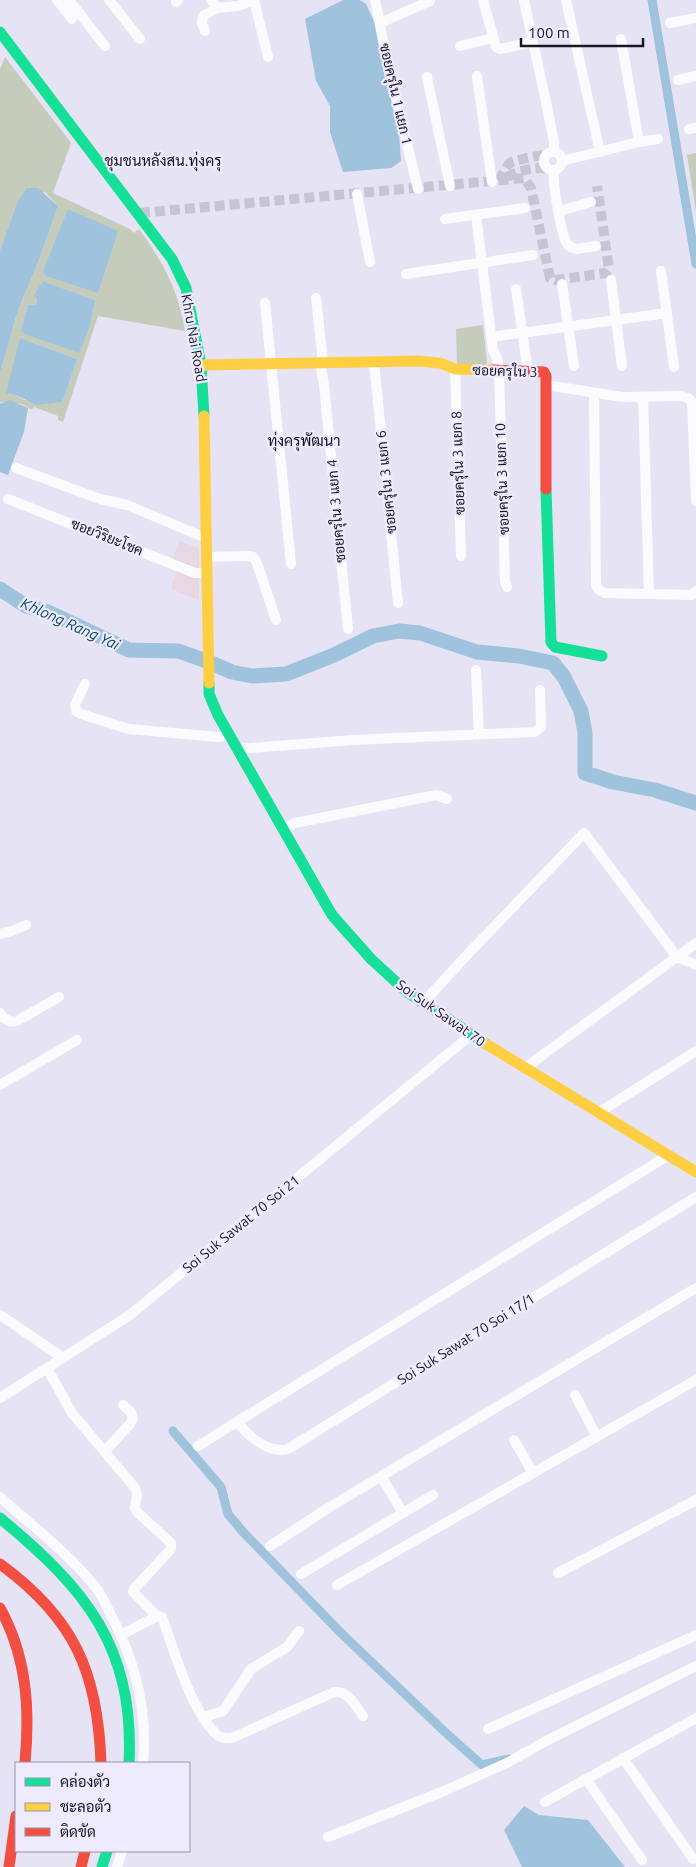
<svg xmlns="http://www.w3.org/2000/svg" width="696" height="1867" font-family="Ubuntu,Sarabun,sans-serif">
<rect width="100%" height="100%" fill="#e6e3f5"/>
<!-- commercial -->
<polygon fill="#e8d8e2" points="179,541 199,548 199,600 171,589 177,569 170,566"/>
<!-- green -->
<g fill="#c6ccbb" fill-rule="evenodd">
<path d="M5 57 71 143 53 193 130 229 134 233 139 229C164 264 178 289 185 331L98 316 63 422 58 420V416L34 407 32 410 22 404 1 402 0 404V373L18 310 39 260 58 206 45 192 17 203 0 250V69ZM43 281 95 300 21 330 28 306H36L37 299ZM20 338 77 359 64 398 62 402 24 400 16 395Z"/>
<polygon points="696,153 696,212 687,155"/>
<polygon points="483,325 487,363 482,368 457,367 456,329"/>
</g>
<!-- water -->
<g fill="#9fc3dc">
<polygon points="343,0 360,0 366,4 378,30 398,118 401,161 391,168 343,172 330,132 330,106 316,81 305,19"/>
<polygon points="27,188 38,188 58,206 39,260 18,310 0,373 0,250 17,203"/>
<polygon points="68,209 118,231 98,293 46,276 43,271"/>
<polygon points="43,281 95,300 89,328 79,353 25,334 21,330 28,305 36,305 37,299 34,295"/>
<polygon points="20,338 77,359 64,398 62,402 36,405 16,395 6,393"/>
<polygon points="10,400 28,408 24,432 8,475 0,472 0,404"/>
<polygon points="524,1806 539,1815 588,1820 625,1867 522,1867 504,1830"/>
</g>
<g fill="none" stroke-linecap="round" stroke-linejoin="round">
<!-- canal -->
<g stroke="#9fc3dc" stroke-width="9">
<polyline points="652,0 696,264"/>
<polyline points="173,1431 221,1487 228,1514 244,1533 342,1634 446,1733 482,1765 509,1759"/>
</g>
<!-- river -->
<polyline stroke="#9fc3dc" stroke-width="15" points="0,589 26,606 48,612 129,650 178,651 204,660 232,672 252,676 286,674 334,655 373,636 399,631 420,633 477,652 519,656 553,663 564,677 581,711 585,733 585,773 613,782 655,790 696,803"/>
<!-- street-tunnel -->
<g stroke="#c7c4d5" stroke-width="10" stroke-dasharray="10 5" stroke-linecap="butt">
<path d="M507 177C520 170 536 166 551 169"/>
<path d="M499 181C502 176 505 168 510 163 515 159 539 157 548 153"/>
<polyline points="140,213 524,178 531,188 550,278 555,280 606,273 609,269 597,186"/>
</g>
<!-- street -->
<g stroke="#fbfbfe" stroke-width="10">
<polyline points="57,0 72,19"/>
<polyline points="69,0 105,46"/>
<polyline points="109,0 140,39"/>
<polyline points="211,0 217,8 238,6 253,0"/>
<polyline points="254,0 268,57"/>
<polyline points="375,0 388,66 418,189"/>
<polyline points="483,0 496,47 500,49 533,42"/>
<polyline points="524,0 546,102 554,142 554,152"/>
<polyline points="566,0 600,152"/>
<polyline points="176,2 178,0"/>
<polyline points="380,23 430,1"/>
<polyline points="670,23 696,18"/>
<polyline points="205,31 202,23 203,16 217,8"/>
<polyline points="460,46 493,38"/>
<polyline points="477,76 492,182"/>
<polyline points="427,77 450,186"/>
<polyline points="678,80 696,76"/>
<polyline points="689,129 696,128"/>
<polyline points="639,142 658,139"/>
<circle cx="553" cy="161" r="9"/>
<polyline points="562,161 639,142 621,39"/>
<path d="M554 170C552 181 561 232 566 242 568 246 572 248 576 249L596 246"/>
<polyline points="357,194 370,262"/>
<polyline points="559,211 591,202"/>
<polyline points="476,215 493,350 497,358 499,370 505,581 507,587"/>
<polyline points="445,219 525,208"/>
<polyline points="661,271 674,367"/>
<polyline points="406,274 533,255"/>
<polyline points="611,280 622,366"/>
<polyline points="562,284 574,366"/>
<polyline points="516,289 527,365"/>
<polyline points="316,298 323,363"/>
<polyline points="265,303 291,564"/>
<polyline points="491,337 667,313"/>
<polyline points="374,362 398,603"/>
<polyline points="320,363 324,385 348,629"/>
<polyline points="455,369 461,556"/>
<polyline points="546,385 622,397 681,396 688,398 692,402 696,501"/>
<polyline points="594,393 596,585 599,590 605,593 691,595 696,591"/>
<polyline points="643,397 649,594"/>
<polyline points="16,468 100,499 127,505 206,538"/>
<polyline points="8,499 195,573 206,573"/>
<polyline points="206,557 248,556 253,557 257,563 276,620"/>
<polyline points="476,670 479,734"/>
<polyline points="85,684 75,705 76,711 81,714 129,729 218,737 230,736"/>
<polyline points="238,749 353,740 535,732 541,727 540,690"/>
<polyline points="283,829 295,823 431,796 437,795 447,799"/>
<polyline points="0,934 12,931 26,925"/>
<polyline points="423,1003 466,956 584,833 677,957 696,965"/>
<path d="M0 1013C4 1019 9 1023 17 1021L59 997"/>
<polyline points="525,1068 696,943"/>
<polyline points="0,1085 77,1040"/>
<polyline points="598,1113 696,1051"/>
<polyline points="0,1315 63,1358"/>
<polyline points="47,1368 72,1413 135,1488 137,1494 135,1508 137,1512 171,1543 171,1549 134,1589 133,1592 157,1616"/>
<polyline points="575,1395 597,1437"/>
<polyline points="0,1398 130,1315 471,1035"/>
<path d="M237 1422C248 1436 268 1454 288 1449L696 1197"/>
<polyline points="514,1440 533,1473"/>
<polyline points="198,1446 669,1155"/>
<polyline points="105,1451 130,1424 133,1418 131,1412 123,1405"/>
<polyline points="381,1476 403,1513"/>
<path d="M0 1497C33 1527 70 1554 97 1589 102 1596 106 1605 110 1613 135 1660 148 1710 143 1763"/>
<polyline points="270,1546 328,1508 696,1288"/>
<polyline points="558,1573 696,1500"/>
<polyline points="301,1574 433,1495"/>
<polyline points="337,1585 696,1380"/>
<path d="M121 1635 157 1616 162 1617C175 1652 189 1706 215 1733 220 1738 226 1739 232 1738L334 1692C349 1691 355 1705 363 1716"/>
<polyline points="204,1717 223,1711 251,1669 287,1647 299,1631"/>
<polyline points="488,1729 696,1635"/>
<polyline points="623,1758 693,1859"/>
<polyline points="586,1779 642,1860"/>
<polyline points="545,1802 696,1718"/>
<polyline points="328,1837 444,1791 509,1762 546,1741 696,1666"/>
<polyline points="117,1867 122,1851"/>
</g>
<!-- fast -->
<g stroke="#16e098" stroke-width="11">
<polyline points="0,32 172,259 186,288 201,365 204,416"/>
<polyline points="546,489 551,642 555,647 602,656"/>
<polyline points="209,683 209,694 218,715 332,915 371,959 407,992 486,1044"/>
<path d="M0 1518C85 1588 135 1647 129 1763"/>
<polyline points="102,1867 107,1851"/>
</g>
<!-- slow -->
<g stroke="#ffcf43" stroke-width="11">
<polyline points="201,365 418,361 440,363 455,369 494,370"/>
<polyline points="204,416 209,683"/>
<polyline points="486,1044 696,1172"/>
</g>
<!-- jam -->
<g stroke="#f24e42" stroke-width="11">
<polyline points="494,370 544,372 546,376 546,489"/>
<path d="M0 1564C74 1618 98 1672 101 1763"/>
<path d="M0 1608C27 1657 30 1709 25 1763"/>
<polyline points="9,1867 16,1816"/>
<polyline points="81,1867 85,1851"/>
</g>
</g>
<g text-anchor="middle" stroke-width="4.5" stroke-linejoin="round" paint-order="stroke">
<!-- street labels -->
<g font-size="14" fill="#191622" stroke="#eeeaff">
<text transform="translate(396 94) rotate(77)" y="5">ซอยครุใน 1 แยก 1</text>
<text transform="translate(194 338) rotate(80)" y="5">Khru Nai Road</text>
<text transform="translate(505 371) rotate(2)" y="5">ซอยครุใน 3</text>
<text transform="translate(458 463) rotate(-92)" y="5">ซอยครุใน 3 แยก 8</text>
<text transform="translate(502 479) rotate(-92)" y="5">ซอยครุใน 3 แยก 10</text>
<text transform="translate(386 482) rotate(-96)" y="5">ซอยครุใน 3 แยก 6</text>
<text transform="translate(336 511) rotate(-95)" y="5">ซอยครุใน 3 แยก 4</text>
<text transform="translate(107 537) rotate(22)" y="5">ซอยวิริยะโชค</text>
<text transform="translate(441 1013) rotate(35)" y="5">Soi Suk Sawat 70</text>
<text transform="translate(241 1224) rotate(-39)" y="5">Soi Suk Sawat 70 Soi 21</text>
<text transform="translate(466 1339) rotate(-32)" y="5">Soi Suk Sawat 70 Soi 17/1</text>
</g>
<!-- neighbourhood labels -->
<g font-size="15" fill="#191622" stroke="#eeeaff">
<text x="163" y="166">ชุมชนหลังสน.ทุ่งครุ</text>
<text x="304" y="446">ทุ่งครุพัฒนา</text>
</g>
<!-- water labels -->
<g font-size="15" font-style="italic" fill="#004965" stroke="#eeeaff">
<text transform="translate(70 624) rotate(24)" y="5">Khlong Rang Yai</text>
</g>
</g>
<!-- legend -->
<rect x="15" y="1762" width="175" height="90" fill="#eeeaff" stroke="#9995a7"/>
<rect x="25" y="1778" width="25" height="8" fill="#16e098" stroke="#9995a7"/>
<text x="60" y="1787" font-size="15" fill="#191622">คล่องตัว</text>
<rect x="25" y="1803" width="25" height="8" fill="#ffcf43" stroke="#9995a7"/>
<text x="60" y="1812" font-size="15" fill="#191622">ชะลอตัว</text>
<rect x="25" y="1828" width="25" height="8" fill="#f24e42" stroke="#9995a7"/>
<text x="60" y="1837" font-size="15" fill="#191622">ติดขัด</text>
<!-- scale -->
<path d="M521 38v8h122v-8" fill="none" stroke="#191622" stroke-width="2.5"/>
<text x="528" y="38" font-size="15" fill="#191622" stroke="#eeeaff" stroke-width="4" paint-order="stroke">100 m</text>
</svg>
